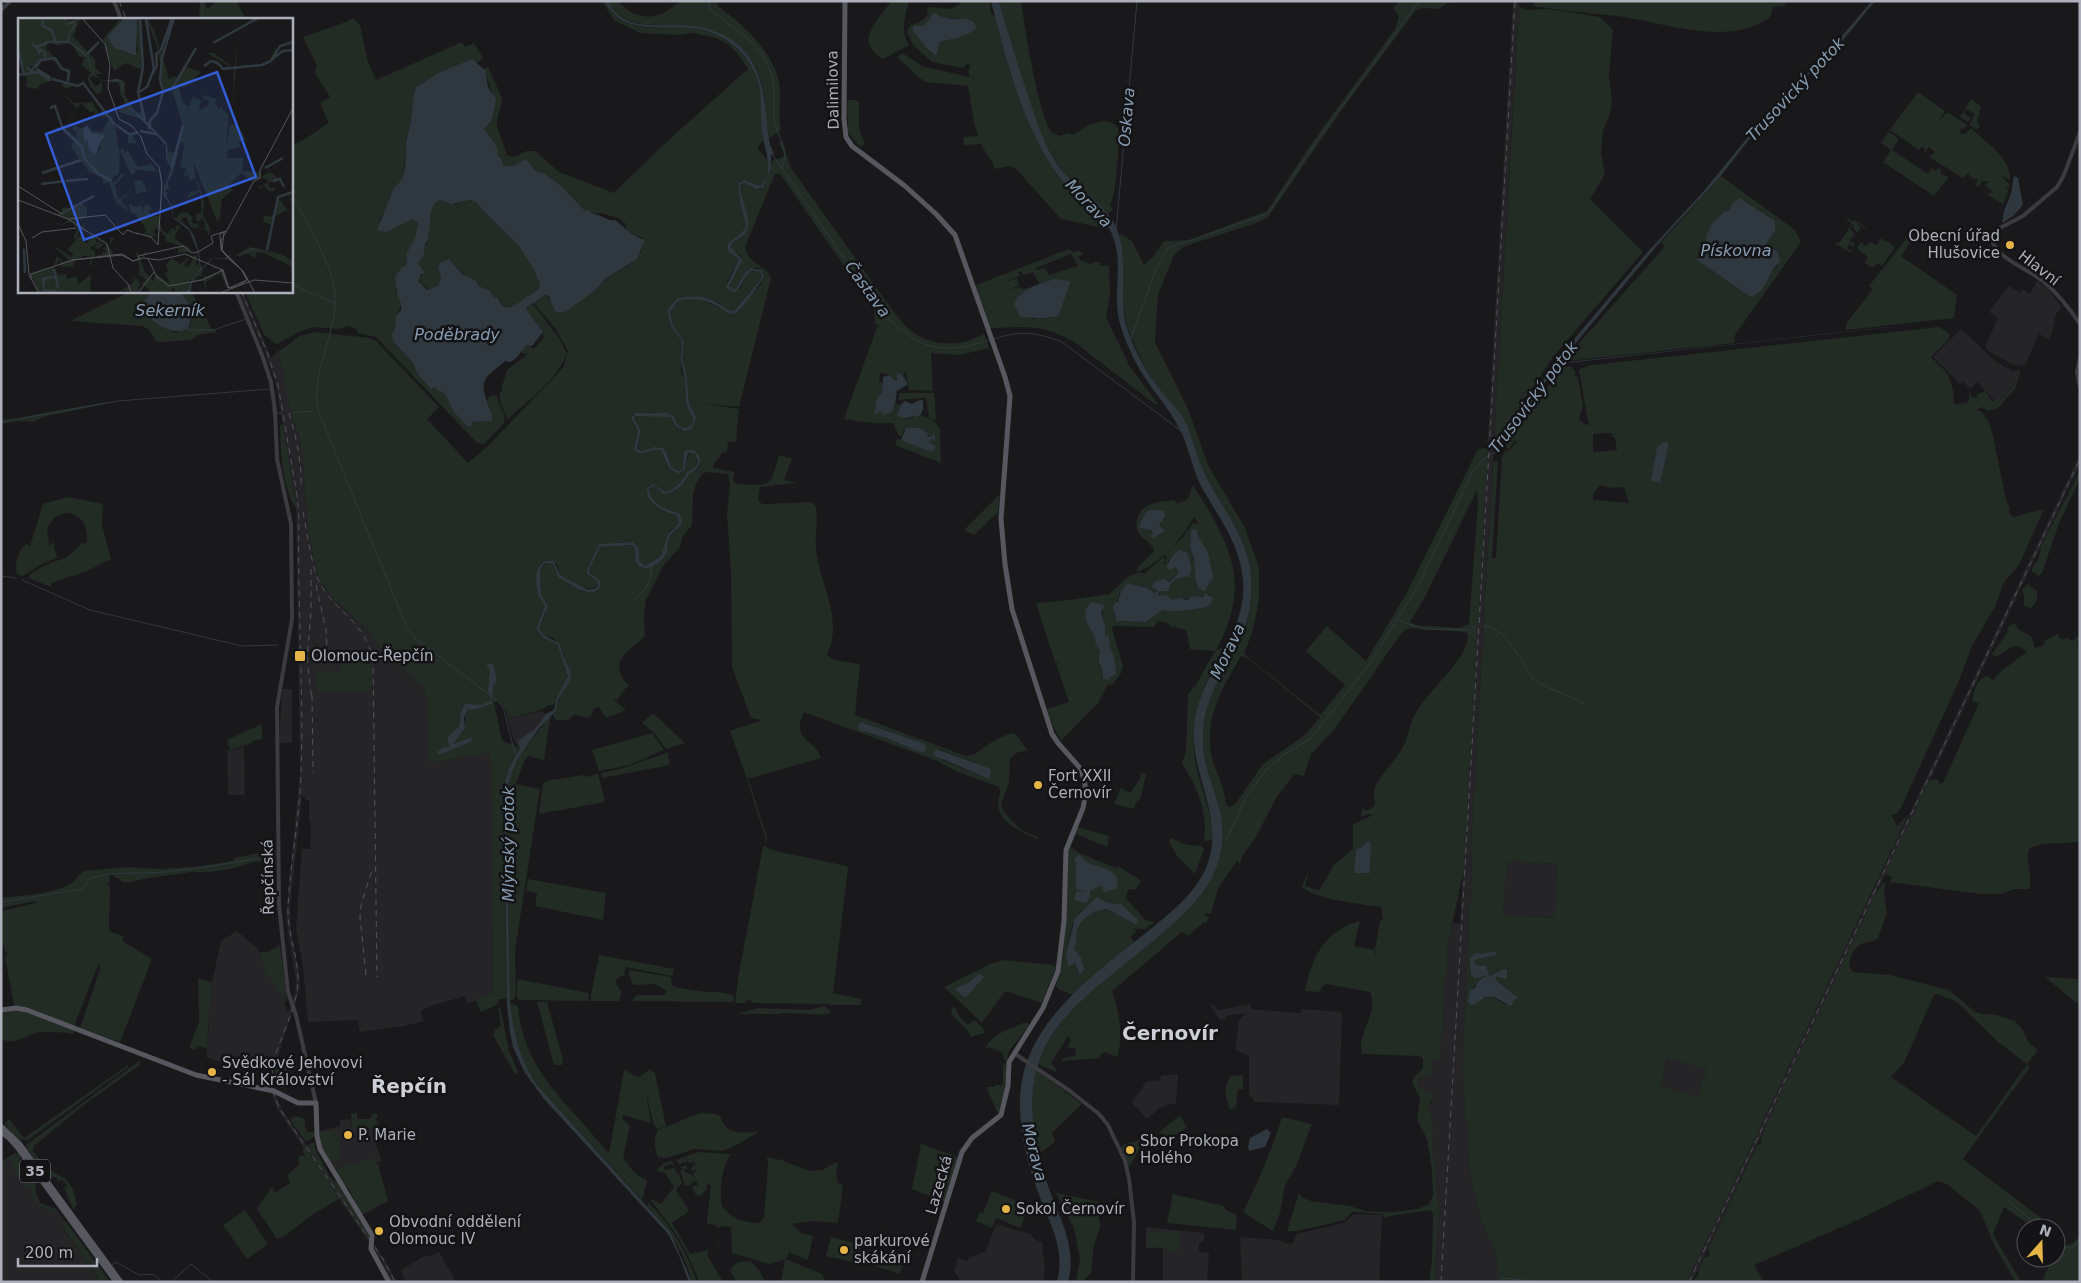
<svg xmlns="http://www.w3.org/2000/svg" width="2081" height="1283" font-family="'DejaVu Sans',sans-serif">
<rect width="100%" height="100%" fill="#19191b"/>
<!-- built -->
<g fill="#252528">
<polygon points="1513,1 1519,1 1471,846 1472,867 1462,1069 1470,1173 1481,1220 1498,1262 1498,1282 1434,1282 1439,1210 1432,1142 1434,1135 1429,1106 1433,1101 1417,1086 1417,1081 1433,1067 1432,1059 1440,1062 1448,943 1452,923 1460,923"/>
<polygon points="2037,281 2047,288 2062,307 2056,314 2050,340 2039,334 2025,366 2014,365 1988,351 1985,347 1998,318 1989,312 2009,286 2020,293 2022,289 2030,294"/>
<polygon points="239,291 243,291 271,357 279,350 281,355 291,412 302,446 307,520 313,558 323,585 333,599 365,627 379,646 426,691 427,760 429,763 490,753 493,994 468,1004 465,996 431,1006 421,1011 424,1021 404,1026 360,1032 358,1020 308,1022 303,967 296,928 302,849 310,849 311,823 309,822 309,800 305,800 305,797 302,796 290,907 291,931 299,972 300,988 274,1069 274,1091 283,1111 384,1258 397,1282 392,1282 381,1260 277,1109 269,1086 269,1076 272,1059 270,1064 233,1070 222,1063 206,1057 209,1028 210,982 212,982 221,941 237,931 258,949 265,972 287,1001 284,1003 288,1013 295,993 296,979 289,940 286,915 300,771 296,504 276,385 265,353"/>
<polygon points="1961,329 1995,361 2012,371 2019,370 2014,385 2002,400 1995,401 1977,382 1970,389 1963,381 1960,384 1933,357"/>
<polygon points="2080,454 2080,464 2042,544 1692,1282 1687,1282"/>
<polygon points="282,689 292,689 292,743 279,743"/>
<polygon points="541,711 546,714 520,749 514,741 508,719"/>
<polygon points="244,747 245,795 228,795 227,751"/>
<polygon points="1506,861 1557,864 1555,918 1503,914"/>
<polygon points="1213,1004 1218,1010 1251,1004 1251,1009 1297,1013 1301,1013 1302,1009 1340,1012 1342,1015 1339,1105 1255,1102 1249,1094 1249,1056 1235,1050 1239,1020 1246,1013 1225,1016 1226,1019 1220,1020 1210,1005"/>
<polygon points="1667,1059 1707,1069 1697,1096 1661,1086"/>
<polygon points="1178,1074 1176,1103 1161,1107 1147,1119 1132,1103 1146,1082 1161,1080 1160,1076"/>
<polygon points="351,1119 352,1130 375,1120 379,1122 375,1132 376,1145 382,1161 375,1164 373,1159 334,1170 324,1153 319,1131 340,1126 340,1120"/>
<polygon points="12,1159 28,1172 32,1184 31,1193 42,1208 58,1212 67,1223 63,1223 62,1228 102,1282 1,1282 1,1166"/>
<polygon points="1353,1214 1382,1215 1379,1282 1242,1282 1240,1237 1278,1240 1289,1244 1294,1242 1296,1234 1344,1223"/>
<polygon points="996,1224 1030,1234 1036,1240 1042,1242 1045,1270 1043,1282 961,1282 954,1271 958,1258 968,1261 969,1258 986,1251"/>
<polygon points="1146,1227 1204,1233 1204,1240 1199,1244 1199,1252 1209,1253 1207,1282 1163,1282 1163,1248 1146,1248"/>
<polygon points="439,1252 456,1282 406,1282 401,1270 424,1256 431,1256"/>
</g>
<!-- green -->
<g fill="#232b25" fill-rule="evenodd">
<polygon points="200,1 205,1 206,7 209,8 217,1 236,1 246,19 199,19"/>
<path d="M602 1H605C621 37 662 25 691 28 721 32 748 50 758 80 764 99 761 121 763 141L757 148 769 161C769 170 767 180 760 186L744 180 738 184 740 203 746 225 744 232 733 239 727 250 739 259 727 282 730 290 740 289 747 274 752 270 760 272 762 276 759 282 734 311C726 310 722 305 715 301 705 296 693 297 681 297L667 311 674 331 682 342 681 371 685 380 686 404 693 418 692 424 687 428H682L676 422 675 417C664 412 643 411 632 415L634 424 638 431 634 449 636 452C645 456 652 448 661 450L669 468 679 474 685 469 689 452 695 454 697 465 695 469 687 472C682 482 675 489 665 492L653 484 647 488C650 503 662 514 677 515L679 523 670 531 661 556 645 566 639 561V549L630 542 599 544 587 570 588 575 595 579 598 585C588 596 571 580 560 575L557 564 550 560 541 563C532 578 539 592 545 606L536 629 557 644 568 676 557 697 555 704 547 706 544 709 508 719 506 710 498 700 494 703 502 740C508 745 515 743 520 749L509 768 503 797 507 999H499L498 1004 481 1012 476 1000 493 993 490 753 429 763 427 760 426 691 379 646 365 627 333 599 320 580 313 558 307 520 302 446 291 412 279 351 300 336 315 332 370 338 376 341 439 407 427 419 468 463 490 444 554 377 564 366 568 351 555 328 533 302 545 295 567 311C580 302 591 291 603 281 617 270 647 261 643 238L633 234 626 229V224L618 218 601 213 593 214 585 211 571 199 560 185 545 174 534 170 526 160 513 166H503L484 129C502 109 491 91 484 69L488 67 501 96 502 102 497 120V126L507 155 513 157 527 151H535L559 172 614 193 663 145 748 69 737 53 728 44 716 38 693 33 680 35 640 33 614 20ZM491 701 473 710 468 709C465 715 466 719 465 725 464 732 455 738 453 745L473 737 474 739 439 755 450 747 448 737 460 725 462 707 469 703C476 708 484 704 491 701Z"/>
<path d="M608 1H618C631 16 649 22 667 11 672 8 675 4 680 2 690 0 706 1 716 1L719 7C744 25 777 55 780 88 781 102 778 116 781 130L768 139C766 115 766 90 756 68 752 59 746 53 739 47 729 37 717 31 702 28 674 23 623 35 608 1Z"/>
<path d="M891 1H909C905 17 900 29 909 45L883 59C853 40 878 22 891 1Z"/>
<path d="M956 1H990L991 14 995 16 1011 76 1045 155 1057 175 1090 206 1109 229 1061 219 1015 168 1009 166 995 169C992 159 985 153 981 144L964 145 963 137 978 136 974 123 968 86 925 82 917 76 897 57 902 53 924 67 970 77 968 71 971 66 968 63 963 68 932 62 914 46 907 33 910 25 920 22 927 16 928 7 951 9 961 4ZM938 14 945 18H960L962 35 939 43 931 54 912 30 915 26H924Z"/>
<path d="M999 1H1021C1024 23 1039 121 1053 133 1055 134 1058 135 1060 136L1068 133 1073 135C1086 127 1105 113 1118 128 1120 139 1116 199 1110 205L1113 210 1107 214C1092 198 1072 185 1059 166 1031 126 1012 49 999 1Z"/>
<path d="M1399 1H1478L1447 3 1439 9 1423 8 1416 10 1343 108 1268 217 1259 222 1185 246 1174 255 1158 294 1155 342 1188 409 1208 465 1245 528 1259 567V600L1253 630 1244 654 1320 715 1345 685 1306 651 1327 626 1366 661 1405 596 1478 449 1488 448 1464 869 1448 943 1440 1062 1433 1059 1432 1073 1419 1078 1417 1086 1420 1089 1428 1090 1433 1096 1429 1106 1434 1135 1432 1142 1439 1210 1434 1282H1429L1432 1260 1433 1215 1431 1210 1390 1216 1386 1218 1382 1215 1383 1214 1352 1212 1345 1220 1297 1231H1287L1299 1193 1303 1198 1311 1201 1350 1206 1365 1211 1396 1212 1418 1209 1429 1204 1433 1196 1432 1170 1427 1139 1417 1120 1420 1097 1412 1083 1414 1077 1423 1068V1058L1419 1056 1362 1054C1356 1033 1379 1014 1370 992L1326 984 1322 987 1320 992 1305 991C1312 957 1324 931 1360 921L1354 946 1374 950 1376 958 1375 950 1380 920H1383L1381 907C1364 904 1312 900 1302 886L1309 870 1305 886 1317 890 1320 889 1334 865 1353 849V824L1373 815 1369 814 1361 817 1362 808 1367 811 1374 806C1376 801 1373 797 1374 791 1380 773 1397 760 1405 743 1409 733 1410 723 1415 714 1428 690 1467 661 1468 635L1465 632 1409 628 1403 631 1334 730 1311 754 1304 776 1294 774 1276 798 1256 837 1242 856 1240 864 1237 861 1218 888 1211 914 1205 913V916H1209L1206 923 1204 922 1188 936 1182 932 1112 991C1119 1011 1124 1036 1117 1057L1104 1052 1100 1055V1058L1062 1061V1058L1076 1056 1075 1048H1067L1071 1039 1068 1036 1051 1063 1056 1069V1072L1038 1064C1063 996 1134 961 1185 913 1218 881 1231 846 1217 801 1211 780 1203 760 1203 738 1202 693 1231 667 1245 627 1251 611 1252 594 1251 578 1249 537 1222 508 1204 472 1194 453 1192 430 1180 413 1178 410 1174 408 1172 405 1154 385 1141 362 1131 337 1117 304 1128 267 1118 233L1132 241 1144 265 1153 257 1164 241 1189 240 1267 211 1311 144 1395 29 1399 17 1393 8ZM1477 490 1478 503 1469 624 1460 628 1415 625 1410 622 1426 595ZM1241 656 1249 659 1320 717 1305 735 1263 764 1236 803 1230 807 1226 805C1224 785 1218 778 1213 761 1202 721 1222 689 1241 656ZM1365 844 1371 864 1370 873H1358L1355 856 1359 847Z"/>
<path d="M1533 1H1789L1783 6 1773 7 1770 17C1728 48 1663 22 1617 16 1601 14 1584 13 1568 11 1557 10 1548 7 1537 7L1534 6Z"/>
<polygon points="1519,7 1526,10 1549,9 1600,17 1613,30 1609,75 1612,102 1610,113 1603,131 1601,153 1605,174 1590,199 1643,252 1552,358 1528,395 1521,400 1519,410 1514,416 1516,420 1500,445 1494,442"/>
<path d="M352 18 360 25 367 59 376 80 462 42 465 47 474 43 483 58 478 62H474L472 59 440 72 416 87 411 113 410 127 406 137 404 175 400 184 394 187 387 207 379 221 387 232 403 222 415 219 418 223 415 238 407 252 406 266 395 277 397 289 395 292H397C405 309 399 305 396 319 394 326 394 334 393 341L413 363 417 373 437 388 440 392 445 393 454 412 471 424 472 422 489 421 491 412 487 401 490 396 497 395C497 405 507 412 504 423L484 444 477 443 376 337 357 333V329L347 326 339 329 314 327 301 331 277 344 265 336 263 333 246 294V291H291V144C301 145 319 128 329 123L320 103 330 97 314 72 317 66 303 37 346 22Z"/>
<path d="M1918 92 1945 111 1937 123 1946 113H1949L1967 125 1964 129 1961 128 1959 133 1965 134 1971 128 1990 145 1989 147 1992 146C2003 159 2010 164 2010 180L2000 175 2009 184V188L2006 187 2008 192 2003 204 1985 193 1989 194 1992 191 1985 186 1989 181H1982L1978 187 1975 185 1978 180 1970 177 1968 173 1963 178 1929 157 1935 152 1929 147 1926 151 1927 154 1924 152 1925 148 1921 147 1919 150 1890 130Z"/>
<polygon points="1971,99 1981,106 1977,122 1980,126 1977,130 1969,125 1975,114 1966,109 1964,113 1971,118 1968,122 1960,117"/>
<polygon points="849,100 856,100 859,102 859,128 865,144 860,147 848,132 847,102"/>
<polygon points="1889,132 1899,139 1892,150 1928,174 1932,168 1936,171 1938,168 1942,171 1940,174 1949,177 1934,196 1883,162 1891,150 1881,143"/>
<path d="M782 140 791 168 893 311C900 319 906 328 914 333 935 347 964 347 984 333L989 348 960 355 931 353 933 391 909 390 906 372H904L905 378 902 376 894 380 890 375 880 373 879 382H882V392L874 407 880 411 892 412 895 405 899 404 901 405 899 411 901 416 906 419 915 416 917 418 921 415 929 419 926 398 898 400 899 393H934L936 419 930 420 934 421 940 429 941 463 895 445 897 439 911 442 929 451V440L932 439 931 436 904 430 902 436H899L893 423C875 424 862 422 844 419L877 327H880L875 323 874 310 865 296 783 178 780 174H775L745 247C747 263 766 265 771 278L739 407 699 403 739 409 736 441 728 442 727 451 721 454 717 461H715L713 468 734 472 733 481 737 484C771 486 770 488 779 455L792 459 784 480 797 483 760 487 758 500 762 504H766L812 502 816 507C818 521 815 535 816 550 820 585 844 619 827 655L834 660 860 664 855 715 966 756 975 754 995 740 1011 733 1015 734 1028 750 1016 753 1010 759 1009 783 1001 803 1003 811 1021 830 1038 837V839C1023 834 998 822 998 803 998 796 1002 793 999 787L958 772 935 760 804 712C790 742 815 738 821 758L747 779 730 731 763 720 751 718 732 667 731 575 727 513 730 485 728 474 707 472 702 474 696 484 693 495 692 525 683 536 680 547 663 566 646 600 644 615 645 636C629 652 606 662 629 686L625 689 617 700 613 699 626 710 606 718 599 707 594 708 591 716C585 719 581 717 575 714L568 720H556L553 716C558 701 565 687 571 672L554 638 545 636 539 629 546 613V602L541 594 540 570 546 563H553L557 574 584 592 597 591 601 586 589 570 600 547 632 545 636 550V556L641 568C650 571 663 561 666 552 668 547 667 542 670 536 672 532 677 528 681 525V515C668 512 651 504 649 489L654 486 670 493 685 482 689 473 696 471 700 466 697 452H684L683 468 679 471 671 467 667 454 659 447 645 451 638 450 641 431 634 418 639 415 671 417 681 430 692 429 695 414 689 403 687 379 684 371V342L673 325 670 312 678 301C699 293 716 308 735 314L761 284 764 276 759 268C744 266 744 280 736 288L733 289 729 286 741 263V256L731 250 729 247 748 230 740 185 744 183 761 189 771 168 772 161 783 157 784 153 779 143ZM862 722 924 744 922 753 889 739 864 732ZM939 749 989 768 986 778 942 760Z"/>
<path d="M1721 176 1795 230 1801 242 1735 335 1734 343 1567 361 1566 358 1665 246 1661 242ZM1725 211H1730L1775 231 1766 244 1770 248 1775 249 1778 266 1771 271 1770 278 1697 259 1705 247 1713 222Z"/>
<path d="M440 200 455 204 471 200 477 203 484 212 519 246 533 268 540 285 538 290C529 297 514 311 502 306L500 300C494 297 480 288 477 283L467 278 449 259 440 263 438 269 441 277 438 286 428 290 425 286 422 285 419 279 425 271 422 270 418 264 428 240 430 211 435 203Z"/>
<polygon points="1844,216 1854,222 1855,220 1867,229 1867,230 1855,222 1860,227 1858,233 1853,228 1853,224 1850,229 1855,234 1853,235 1855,236 1852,237 1850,241 1855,244 1853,247 1850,244 1847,248 1851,251 1853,250 1851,253 1833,242 1839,243 1852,224"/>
<polygon points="1910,234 1914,237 1901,256 1957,295 1954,318 1846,330 1846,324 1873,289 1869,286"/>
<polygon points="1881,238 1883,241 1885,240 1894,246 1894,249 1882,266 1878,263 1872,268 1865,263 1868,257 1857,248 1861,242 1865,246 1871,242 1877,245"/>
<path d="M1069 249 1075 253 1076 251H1080L1083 254 1078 257 1080 260 1092 265 1093 262H1100V266H1109L1110 294 1106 317 1130 367 1158 404 1156 405 1073 341C1041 323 1026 327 990 328L976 285ZM1071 254 1078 266 1049 275 1045 268 1036 270V268ZM1021 271 1023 275 1033 272 1040 285C1049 277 1059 281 1070 283L1060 311 1048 318 1031 319 1020 295 1032 287 1023 289 1018 287 1009 290 1019 285 1017 278 1002 283 1020 276 1018 272Z"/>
<path d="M131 291H152L142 304 158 325 176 333 190 326C196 307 190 306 180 291H191L212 329 216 330V332L198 335 191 340 160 342H157L148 329 142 326 70 321Z"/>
<path d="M533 304 559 338 567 354C556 380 529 400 508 419 503 409 499 403 500 392L504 393 501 390 507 370 529 353 525 354 521 352 522 349 528 345 534 349 544 337C541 327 531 320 526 308Z"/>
<path d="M1939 327 1949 333V339L1931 357 1948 374 1953 390 1954 404 1966 403 1969 400V393L1973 398H1977V395L1985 391 1992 401 2002 400 2014 385 2019 370 2020 372 2015 389 1998 408 1987 411 1983 407 1976 410 1982 412 1989 422 1993 436 2006 500 2010 508 2009 512 2013 517 2039 510 2043 511 2019 565 2004 582 1995 607 1972 646 1958 683 1900 810 1896 814H1891L1897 826 1908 815 1687 1282H1498V1261L1481 1220 1470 1173 1462 1069 1472 867 1471 846 1493 462H1498L1492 558H1496L1502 457 1505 451 1510 450 1517 441H1514L1510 448 1507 449 1506 446 1561 368 1570 366 1576 372 1574 375 1578 378 1583 406 1579 419 1585 425 1587 424 1589 426 1579 371 1580 369 1592 365ZM1612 433V436L1615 438 1617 450 1593 452V434ZM1600 485 1612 488 1624 487 1629 503 1593 500V494ZM1507 861 1557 864 1554 918 1503 914ZM1504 969 1508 974 1495 979 1516 996 1513 1002 1504 1004C1489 993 1485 996 1470 1005 1462 988 1490 974 1504 969ZM1667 1059 1707 1069 1697 1096 1661 1086Z"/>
<polygon points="107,402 110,403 47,416 32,422 17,421 1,424 1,420 19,419 27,416"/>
<path d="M280 425H283L297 510C281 486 281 452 280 425Z"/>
<polygon points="2080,471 2080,479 2059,523 2042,573 2039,576 2032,572 2032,568 2038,560 2042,544"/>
<path d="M1193 485C1230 544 1253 583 1216 650L1225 647C1200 689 1186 725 1198 774 1203 793 1210 811 1213 830V840L1204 841C1208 812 1197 787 1182 763L1186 752 1188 694 1196 685 1215 651 1190 649 1186 630 1170 626 1169 624 1158 620 1154 627 1113 626 1112 629 1123 666 1121 673 1112 685 1108 684 1098 703 1061 741 1051 722 1047 709 1069 702 1056 663 1063 662H1055L1036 603 1070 600 1109 594 1129 576 1141 572 1144 574 1163 557 1166 560 1163 564 1164 565 1167 559 1164 555 1182 538 1193 523 1199 524 1194 517C1182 538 1160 565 1136 572 1137 565 1149 558 1154 550 1151 542 1143 540 1138 532 1136 527 1136 522 1138 517 1143 501 1161 502 1175 500L1176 504 1188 499ZM1154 511H1163L1159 525 1165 531 1153 538 1151 530 1140 526ZM1191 530C1204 536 1207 570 1210 584L1208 587 1196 581V568L1190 548ZM1173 555 1187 578 1183 576C1174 579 1168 587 1159 591L1158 597 1163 595 1172 600C1183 598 1196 600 1208 594L1211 596 1208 607C1196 609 1173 613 1163 610L1145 622 1116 621 1114 615 1119 594C1132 586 1142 581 1154 593L1179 573 1175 567 1167 563ZM1093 603 1103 610 1102 616 1104 619 1105 636 1110 641 1109 645 1112 658V676L1110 677 1103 674 1099 665 1100 651 1087 608Z"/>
<polygon points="1000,494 998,514 995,515 974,535 964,530"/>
<path d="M68 497 103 504 102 525 111 559 85 572 51 583V587L29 578V575L43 566 67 557 83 542 86 545C93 512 58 501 47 529L49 546 53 542 57 558 40 565 23 576 17 574C14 564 18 551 26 544L30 546 43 504Z"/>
<path d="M2027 584 2036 590C2039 598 2037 602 2031 608L2024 606V596L2022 590Z"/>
<path d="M2015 623 2018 629 2031 636 2035 648 2043 646 2046 640 2058 634 2060 639 2068 638 2073 641 2077 636H2080V842L2042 844 2030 848C2024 861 2034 876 2029 889H2015L2001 894H1980L1890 882 1892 877 1885 874 1928 783 1933 779 1938 780 1940 784 1943 783 1979 703 1973 702C1972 693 1978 677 1988 676L1993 680 2001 671 2027 652C2014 637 2007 654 1994 657L1992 654 2006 634 2009 626Z"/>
<polygon points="340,654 372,654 373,675 371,691 317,691 316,671 339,671"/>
<polygon points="653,713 685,743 666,749 653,732 642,723"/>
<polygon points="551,714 544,760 528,756 523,764 516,784 540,789 515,951 516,995 514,999 510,1001 506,789 517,760"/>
<polygon points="262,724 262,739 252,741 252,743 230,750 227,740"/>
<polygon points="652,733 664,750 629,765 599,771 592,750"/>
<polygon points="669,752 668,756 670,765 602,778 601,773 623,768"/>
<polygon points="1141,772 1146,774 1141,798 1136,802 1134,809 1114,804 1121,788 1130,793 1140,779"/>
<polygon points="598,773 605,802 539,814 543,783 551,780 584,775 589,777"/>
<polygon points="747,780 749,781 767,837 766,847 775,851 847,866 848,869 833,993 861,999 861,1005 830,1005 830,1001 830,1004 753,1003 749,999 745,1003 735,1003 738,978 763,846 766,846 765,836"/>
<path d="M1077 827 1109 836 1107 847 1076 834 1071 847 1079 853 1116 868 1118 866 1141 881 1135 890 1128 889 1126 898 1145 920 1155 922 1145 929H1134L1136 932 1130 937 1134 942 1074 995 1060 990 1056 986 1063 958 1065 922 1068 919 1065 920 1067 854ZM1093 901 1105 902 1135 924 1107 909C1095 910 1079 919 1077 932 1076 938 1077 942 1074 948L1078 954 1079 975 1075 962H1073L1068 965 1066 954 1072 925 1079 913Z"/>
<polygon points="1171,838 1187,845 1202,846 1204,849 1195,874 1177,856 1169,842"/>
<path d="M276 850 275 860 253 862 231 869 209 872H191L143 879 130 882H123L112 875H109L110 881 107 886 110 885 109 931 123 936V941L152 959 120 1042 80 1028 100 969 99 963 74 1026 29 1008 14 1005 5 957 7 955 1 939V911L36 903 35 901 1 908V898C24 895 49 895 70 884 77 881 78 874 84 871L130 867 156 869 195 867 233 861 234 858Z"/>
<polygon points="528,879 606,893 603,920 535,906 537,893 526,891"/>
<path d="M1883 883 1885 884 1884 894 1887 913 1878 938C1872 943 1864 941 1858 946 1851 952 1846 965 1853 972L1890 975 1949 990 1975 1012 1982 1014 1997 1015 2014 1021 2022 1029 2029 1043 2038 1050 2027 1064 2030 1067 1963 1159 2054 1228H2034L2004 1207 1993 1234 2021 1282H2016L1995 1247 1980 1211 1947 1184 1938 1181 1851 1223 1754 1265 1764 1282H1693L1699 1274 1698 1271 1704 1257 1710 1256 1708 1249 1757 1146 1761 1143C1761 1131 1776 1110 1779 1096L1875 895ZM1937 994 1957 1002 1998 1042 2027 1064 1976 1136 1891 1077 1904 1063 1934 995Z"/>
<polygon points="280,945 287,1001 265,972 259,952 268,952"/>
<polygon points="599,955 674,969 672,976 626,967 624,975 618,978 615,982 622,992 619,1001 590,1001 597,964 600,962 598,961"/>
<polygon points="1004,960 1053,965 1056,967 1042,1003 1005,991 982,1023 944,987 993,963"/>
<path d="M630 970 671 977 672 985 675 987C686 989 697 991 707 992 717 992 726 992 734 997L733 1002 633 1001 635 996 638 995H664L667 991 655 984 636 985 633 984 629 975Z"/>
<polygon points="2045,977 2080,979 2080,1006"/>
<polygon points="198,978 210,982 210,1002 207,1048 197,1046 196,1050 189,1048 199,1022"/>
<polygon points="517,979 589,993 588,1001 519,1000 517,997"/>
<polygon points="537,1002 547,1002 563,1060 562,1065 554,1065"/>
<path d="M510 1004 518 1006C522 1056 549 1086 581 1121 591 1132 599 1143 609 1153L624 1070 639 1077 650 1069 655 1073 666 1126 658 1129 654 1126 648 1101 649 1092 647 1099 651 1123 623 1115 622 1118 630 1126 623 1158C630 1167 634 1175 645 1179L647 1182 642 1200 537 1085C519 1059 513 1035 510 1004Z"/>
<path d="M824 1006 831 1011 830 1014C817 1016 786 1011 779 1014H737L758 1008 809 1010Z"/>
<polygon points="500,1007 509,1051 518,1072 515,1074 493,1035 495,1030 491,1032 501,1026 498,1008"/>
<path d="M953 1007 955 1008 959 1016 968 1025 974 1020 985 1030 984 1033 971 1037C967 1027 957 1022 951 1012Z"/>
<path d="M11 1010 27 1012 76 1032 72 1034C65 1032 42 1031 36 1033 22 1036 17 1046 1 1039V1012Z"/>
<path d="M1023 1023H1028L1029 1026 1008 1052 1007 1061 1004 1059 1003 1053 989 1047 988 1049 986 1048C991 1034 1010 1029 1023 1023Z"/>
<polygon points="139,1061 141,1064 84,1105 34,1146 33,1151 46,1168 66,1179 73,1189 77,1205 73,1209 64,1188 67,1186 62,1180 57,1181 58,1178 52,1177 51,1179 48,1177 27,1149 26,1145"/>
<polygon points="1003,1063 1006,1064 1007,1081 999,1114 997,1112 987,1089 987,1087 994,1087 995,1085 1003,1085"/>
<polygon points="128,1065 128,1067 28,1140 19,1139 5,1125 5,1123 9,1119 24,1138"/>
<polygon points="289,1067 291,1070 290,1084 285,1088 282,1088 275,1082 275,1069 277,1067"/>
<path d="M1036 1070 1082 1104 1052 1133 1055 1142 1039 1154C1032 1126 1030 1099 1036 1070Z"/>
<path d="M1243 1075V1089H1238L1236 1107 1230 1110C1226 1096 1222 1088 1231 1076Z"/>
<polygon points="357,1113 357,1119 371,1119 371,1116 374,1113 378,1115 373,1128 352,1130 351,1114"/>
<path d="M700 1113 716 1114 720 1116C726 1135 741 1133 759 1132L738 1144 722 1151 694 1149 667 1158 658 1157C655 1150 653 1139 658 1130Z"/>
<polygon points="1180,1115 1187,1128 1169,1139 1159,1132"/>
<polygon points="288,1116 291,1119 295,1116 305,1119 305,1127 308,1132 315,1132 315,1136 306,1142"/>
<path d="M1282 1117 1312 1124 1296 1166 1285 1185 1280 1213 1273 1231 1243 1212C1259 1180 1272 1150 1282 1117Z"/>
<polygon points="337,1129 342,1159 330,1162 322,1148 319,1131 322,1132"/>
<polygon points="1154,1136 1157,1136 1152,1147 1141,1146 1129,1167 1121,1148 1122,1145"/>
<polygon points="314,1142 316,1151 330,1177 337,1183 369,1234 370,1240 305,1145 307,1146"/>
<polygon points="921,1144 958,1157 945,1202 912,1189"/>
<polygon points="304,1146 342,1202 338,1199 312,1215 286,1235 277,1239 257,1209 272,1186 275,1193 290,1183 287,1175 299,1165 299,1156 306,1156 303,1152"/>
<path d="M16 1152 20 1155V1161L30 1178 32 1177 35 1179 36 1194 40 1203 56 1209 57 1212C44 1209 32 1204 31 1189L23 1183 10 1164 11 1160 1 1166V1162Z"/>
<path d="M697 1152 731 1154C722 1164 719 1192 722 1206 730 1218 745 1223 759 1223L764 1218 768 1163 767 1157 779 1160V1159L809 1171 822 1170 836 1162 838 1164 836 1174 838 1183 843 1185 838 1223 813 1221 792 1224 801 1233 813 1236 808 1260 789 1252 786 1259 822 1274 825 1281 781 1282 785 1260 769 1264 732 1253 731 1228H736L721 1226 717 1229 719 1248 709 1250 707 1255 723 1282H699C686 1247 674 1229 651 1201L652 1199 661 1204 674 1187 665 1173 656 1170 664 1163 672 1161 674 1165 670 1164 664 1167V1170L677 1168 675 1169 677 1174H679L682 1183 676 1190 689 1211 672 1223 690 1254 718 1248 717 1225 707 1224V1220L711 1185 706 1184 707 1189 701 1195H696L692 1187 698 1185 696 1181 690 1183 691 1185 685 1186 680 1171H683L682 1168H679L686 1165 688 1169H685L684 1172 689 1173 694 1177 693 1173 697 1171 695 1166 696 1170 693 1171 691 1169 692 1166 695 1165 692 1158 693 1164 688 1162 686 1158H685L687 1162 679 1164 676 1160Z"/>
<polygon points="373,1158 375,1164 378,1164 388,1201 362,1215 348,1188 344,1185 334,1170"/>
<polygon points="992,1191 1029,1206 1020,1228 996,1218 992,1228 976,1221 980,1212 983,1213"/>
<polygon points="1056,1193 1100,1202 1099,1222 1101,1224 1094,1245 1091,1273 1082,1282 1076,1282 1080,1259 1074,1228"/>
<polygon points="1173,1194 1224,1206 1226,1210 1237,1215 1236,1230 1167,1223"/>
<path d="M648 1202C673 1228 685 1248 697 1282H692C684 1250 668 1229 647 1206Z"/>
<polygon points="245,1210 268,1244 247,1259 223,1225"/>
<polygon points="63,1223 67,1223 110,1282 102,1282 62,1227"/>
<polygon points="1147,1232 1180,1233 1179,1251 1166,1251 1166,1247 1146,1246"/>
<polygon points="2080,1236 2080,1282 2042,1282 2052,1258 2056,1258 2056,1250 2074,1242"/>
<polygon points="831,1237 862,1245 857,1263 826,1256"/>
<polygon points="878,1255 904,1263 900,1274 874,1266"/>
<polygon points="751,1261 759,1270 765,1282 737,1282 730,1270 732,1267 738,1262"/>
</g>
<!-- water -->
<g fill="#30383f" fill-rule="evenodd">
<path d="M605 1H608C622 34 664 23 691 26 703 27 717 31 727 37 760 56 764 90 767 123 768 134 768 143 774 153L771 155V168L763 187 757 189 744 183 740 185C741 199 752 222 747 231 743 238 734 239 730 247L742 259 741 263 729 286 733 289 736 288 745 273 751 268 761 270 764 276C762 282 740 311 735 314 725 314 722 307 713 304 703 299 688 298 678 301L670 312 673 325 684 342 683 360 687 379 689 403 696 417 692 429 684 431 676 426 671 417 636 416 634 418 641 431 637 449 642 451 655 447 663 448 667 454 671 467 679 471 683 468 684 452C698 443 709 466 689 474 684 484 676 493 664 494L654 486 649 489C650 503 667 511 679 513L682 518 681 525C678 528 673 531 670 536 667 541 668 546 667 551 665 560 648 574 639 566 632 560 639 551 632 545L600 547 589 570 590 573 600 581 601 586C591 602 570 583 558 577L553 563H545L540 570 541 594 548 606 539 629 545 636 559 643 563 656 571 672 570 681 559 698 555 712 540 727 517 760 506 789 510 1001C513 1033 519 1058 537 1085L670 1232 692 1282H689L678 1253 668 1234 544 1099 525 1073 513 1047 510 1032 507 1005 504 788 509 768 520 749 518 741 535 729 546 714 554 710 557 697 568 676 557 644 544 638 536 629 545 606C543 603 541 600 539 596 534 582 534 557 554 561L560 575 582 587 589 590 596 588 598 585 595 579 587 574V570L599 544 633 542 639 549V561L645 566 661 556 668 534 679 523 677 515C665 514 645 502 647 488L653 484 665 492C675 489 682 482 687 472 697 468 700 464 695 454L688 452 685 469 679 474 669 468 661 450C652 448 645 456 636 452L634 449 638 431 631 418 635 413H667L675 417 676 422 682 428H687L692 424 693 418 686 404 685 380 681 361 682 342 671 326 667 311 676 299C688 295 705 296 716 302 723 306 726 310 734 311L759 282 762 276 760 272 752 270 747 275 737 291 733 292 726 287 739 259 729 252 727 246C732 237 743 236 746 225L740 203 738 184 744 180 760 186C776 171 764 150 762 132 760 114 763 96 757 78 747 50 721 31 691 28 662 25 621 36 605 1Z"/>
<path d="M991 1H999C1008 34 1018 66 1029 98 1036 121 1045 147 1059 167 1075 188 1103 201 1115 225 1128 253 1121 285 1124 315 1126 329 1133 345 1139 357 1147 373 1159 389 1171 403 1174 407 1178 410 1181 414 1192 431 1194 452 1203 470 1220 506 1247 534 1251 575 1252 593 1251 612 1244 629 1230 666 1203 694 1203 736 1202 758 1210 778 1217 800 1231 846 1218 880 1185 913 1088 1004 996 1026 1047 1183 1058 1215 1078 1247 1068 1282H1057C1066 1248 1049 1222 1038 1192 1024 1154 1014 1111 1024 1071 1041 1009 1104 967 1152 928 1176 908 1202 888 1210 856 1221 814 1191 772 1194 728 1197 674 1248 636 1243 580 1240 544 1219 518 1202 488 1193 471 1190 452 1182 434 1170 407 1148 387 1135 361 1127 344 1118 325 1117 306 1116 283 1122 257 1112 234 1101 208 1070 194 1054 170 1021 120 1006 59 991 1Z"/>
<polygon points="1872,1 1875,1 1843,40 1769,114 1719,178 1665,236 1559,363 1953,320 1558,364 1499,450 1494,454 1495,449 1500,445 1555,362 1644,256 1703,192 1767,114 1824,57"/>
<path d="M934 13C939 14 941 17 946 18 957 20 964 16 974 22L976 28C967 38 950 38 939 43L937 53 935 55 928 50 912 30 914 26H924Z"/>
<path d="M472 59 485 70 488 87 496 99 492 120 484 129 497 147 498 156 502 160 503 166H513L526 159 534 170 545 174 560 185 585 211 588 210 593 214C601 214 608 222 615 220L632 234 644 240V243L637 259 605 279 594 291 567 311 560 313 555 311 549 296 545 295 526 308 528 312 543 332 532 346 527 345C520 351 519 358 510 362L505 361C484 379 478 378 489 407 491 413 493 414 492 421L472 422V426L468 427 454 412 445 394 437 390 436 387 431 389 417 373 413 363 393 341 392 334 395 328 396 316 401 310V304L397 292 395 277 402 267 406 266 407 252 415 238 418 223 412 219 387 232 377 230 394 187C411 177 403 154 407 137 407 133 410 130 410 126 412 113 412 100 416 87L440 72ZM440 200 451 204 471 200 477 203 484 212 519 246 533 268 540 285 538 290 529 296 526 295 527 297C518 303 512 310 502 306L498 298 494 297 490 291 479 286 475 280 463 275 449 259 440 263 438 269 441 277 438 286 427 290 419 282 420 275 425 273 418 264 424 254 425 244 428 240 431 211 435 203Z"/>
<polygon points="2014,176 2018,178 2023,205 2013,216 2002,223 2004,211 2011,194"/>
<path d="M1739 198 1775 221V231L1766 244 1778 252 1780 260C1778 265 1773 268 1771 273 1765 286 1764 290 1751 297L1697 260 1705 247 1707 234 1713 222 1725 211H1730L1731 205Z"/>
<path d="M1054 279 1069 281 1070 283 1059 315C1052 319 1028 319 1020 316L1014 305C1018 290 1041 283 1054 279Z"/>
<path d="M152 291H180L194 311 188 328C172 340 140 316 143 302Z"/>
<polygon points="900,373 907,382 907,385 897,391 895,404 892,412 884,415 880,411 874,415 876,401 882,392 883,377 890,375 894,380 897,380 897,374"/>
<path d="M920 400H923C924 408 923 413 917 418L915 416C908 417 902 421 897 414L902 403 905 401 912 404Z"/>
<polygon points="906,428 919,428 927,432 928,437 935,435 935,441 932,439 928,442 935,446 935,448 933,451 929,451 901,440"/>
<polygon points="1664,442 1669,443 1660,483 1651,480 1657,447"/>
<polygon points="1150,510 1164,511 1165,516 1159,525 1165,531 1153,538 1150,536 1153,534 1151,530 1140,528 1139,526 1145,513"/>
<polygon points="1194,529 1197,530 1198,536 1208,552 1213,578 1205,591 1199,589 1196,581 1194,559 1190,548 1191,530"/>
<path d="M1180 550 1187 553C1190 561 1193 569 1189 577 1179 576 1171 580 1168 591H1159L1158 596 1166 595 1172 600 1179 598 1187 600 1194 596 1204 597 1205 593 1213 598 1208 607C1196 609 1174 613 1163 610L1145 622 1116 621 1113 607 1116 602H1118C1120 593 1122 588 1129 583 1138 588 1144 583 1154 593L1158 591 1152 587 1154 582 1164 579 1169 582 1179 573 1175 567 1171 570 1166 567 1173 555Z"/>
<path d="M1092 602 1104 605 1101 613 1105 624V636L1109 637 1110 650 1113 653C1114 660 1116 666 1116 674L1110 677 1109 680 1103 678C1104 666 1096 667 1100 651L1095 644 1096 640C1091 627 1077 614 1092 602Z"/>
<path d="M493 663 497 681 493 686 492 704 472 710 468 709 464 718 465 728 453 744 473 737 474 738 470 742 439 755 437 752 443 748 450 747 447 738 460 725C460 716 460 710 466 703 476 705 482 707 492 699L488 691 490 669 486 665Z"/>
<polygon points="861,722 925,744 926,749 922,753 889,739 859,730 858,726"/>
<polygon points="936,749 989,768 991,771 989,779 935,756 933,754"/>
<polygon points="1369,841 1371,845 1370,873 1355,873 1354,872 1356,850"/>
<path d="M1079 855C1083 857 1083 861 1088 863 1099 867 1124 870 1116 889L1104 892 1101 885 1090 891V897L1086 903 1075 900V895L1077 891 1088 892 1076 889V863L1074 859Z"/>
<path d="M1097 897 1105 902 1122 905 1137 919 1138 922 1135 924 1107 909C1095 910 1079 919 1077 932 1076 938 1077 942 1074 948L1081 958 1084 969 1080 975 1075 963 1068 966 1066 954 1075 918Z"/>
<path d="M1497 951 1496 955 1476 959 1474 963 1479 966H1486L1489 976 1504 969 1507 970V979L1497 977 1495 979 1518 998 1517 999 1514 1000 1511 1006 1494 997H1485L1474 1005H1470L1468 1001 1470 990 1475 988C1480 979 1479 980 1489 975L1475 978 1471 974 1470 959 1475 953 1483 954Z"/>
<polygon points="979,974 984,977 967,996 964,997 955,989 970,982"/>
<polygon points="1267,1129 1271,1133 1265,1147 1249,1151 1248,1147 1250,1138"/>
</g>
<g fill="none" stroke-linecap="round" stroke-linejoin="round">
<!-- stream -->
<g stroke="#30383f" stroke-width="1">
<polyline points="202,1 202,9"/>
<path d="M709 1V8L713 12C740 33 771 50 774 88 774 99 773 111 775 123 778 138 790 152 782 167"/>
<polyline points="1508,1 1525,1"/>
<polyline points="202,13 203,19"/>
<path d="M772 154 878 307C915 348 937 357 990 340"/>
<path d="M291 194C305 220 335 268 335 296 337 335 310 372 318 410L407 628 416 639 500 703 504 710 514 750 517 756"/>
<polyline points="1116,230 1137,1"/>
<polyline points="291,284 334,303"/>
<polyline points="240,294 242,292"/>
<polyline points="188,328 189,330 213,330 246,319"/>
<path d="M994 339C1021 330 1036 332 1062 342L1180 430"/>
<polyline points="1131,339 1155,271 1168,248 1264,215 1271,209 1314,145 1419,1"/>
<polyline points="273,409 273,414"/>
<polyline points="277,413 282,413"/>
<polyline points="290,413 313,411"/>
<polyline points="1,422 118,401 270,389 271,392"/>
<polyline points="1,576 16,578"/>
<polyline points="22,580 90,610 242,646 278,645"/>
<path d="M634 600C645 591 651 582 652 567"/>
<polyline points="1398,620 1424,629 1469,630 1476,626"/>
<path d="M1484 626C1508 628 1521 663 1534 680"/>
<path d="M1536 681C1552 691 1570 695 1586 705"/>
<polyline points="1224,841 1227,838 1248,794 1267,769 1282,756 1311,738 1371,662 1418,586 1473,471 1482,460 1494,453"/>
<path d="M1 902 82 889C86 886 88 880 92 878 109 871 146 874 165 872 202 868 239 862 276 855"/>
<polyline points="2009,1202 2041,1228"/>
<polyline points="2056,1240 2061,1245"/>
<polyline points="2064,1247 2073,1248 2080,1238"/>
<polyline points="112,1265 116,1262 139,1275 153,1274 162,1282"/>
<polyline points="1501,1278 1544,1282"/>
<polyline points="171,1282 191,1264 213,1282"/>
</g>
<!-- minor -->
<g stroke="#3b3b40" stroke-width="4">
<polyline points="114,1 121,19"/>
<polyline points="1,10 10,1"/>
<path d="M2080 132 2064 175 2057 187 2023 216 1998 229 1992 240C1996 258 2030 270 2044 282 2058 294 2070 309 2080 324"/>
<polyline points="236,291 262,355 271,382 275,411 277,459 291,524 292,619 277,707 279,905 288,992 296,1015 316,1103"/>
<polyline points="2080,358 2077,372 2080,387"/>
<polyline points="1014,1053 1070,1091 1099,1114 1108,1125 1125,1161 1129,1179 1134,1222 1133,1282"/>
</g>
<!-- major -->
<g stroke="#57585f" stroke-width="5">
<polyline points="845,1 844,119 846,137 852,146 905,186 936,214 955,235 1005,377 1010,396 1001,519 1005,564 1012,609 1052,734 1058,743 1080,768 1084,779 1086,791 1083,808 1066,850 1064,921 1058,971 1043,1008 1009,1062 1008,1086 1001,1115 972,1138 962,1152 922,1282"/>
<polyline points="1,1010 16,1008 27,1010 196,1075 274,1091 298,1103 316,1103 317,1136 320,1149 372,1235 371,1249 389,1282"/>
<polyline points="1,1126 19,1143 121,1282"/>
<polyline points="1,1132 9,1138 17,1147 116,1282"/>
</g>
<!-- rail -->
<g stroke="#525359" stroke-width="1" stroke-dasharray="6 5" stroke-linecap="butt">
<polyline points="119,1 126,19"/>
<path d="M241 291 267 352 278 385 297 495 299 518C297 603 304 688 301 772 300 817 290 862 288 908 287 933 299 958 298 983 295 1029 253 1066 282 1112L383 1259 395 1282"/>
<path d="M289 413C296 437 302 462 301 487"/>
<path d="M303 512C307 532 312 572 322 587 341 617 366 622 373 662L377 977"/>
<polyline points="311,569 311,611 307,660 312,701"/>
<polyline points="316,585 326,630 327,646"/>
<polyline points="312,695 313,773"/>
<polyline points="366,975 360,917 361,905 372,870"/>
<polyline points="1441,1282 1515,1"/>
<polyline points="1689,1282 2080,459"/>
</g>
</g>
<!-- markers -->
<g fill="#e5b447" stroke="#141416" stroke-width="2">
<circle cx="2010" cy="245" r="5"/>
<rect x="294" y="650" width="12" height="12" rx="2.5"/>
<circle cx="1038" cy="785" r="5"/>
<circle cx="212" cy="1072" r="5"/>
<circle cx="348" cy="1135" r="5"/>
<circle cx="1130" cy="1150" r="5"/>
<circle cx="1006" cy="1209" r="5"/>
<circle cx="379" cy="1231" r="5"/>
<circle cx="844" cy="1250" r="5"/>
</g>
<g text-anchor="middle" stroke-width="5" stroke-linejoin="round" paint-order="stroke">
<!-- shield labels -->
<rect fill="#141416" stroke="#7f8189" stroke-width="1" x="20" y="1159.5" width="30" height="23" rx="4"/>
<g font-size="14" font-weight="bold" fill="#adb0ba">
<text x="35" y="1176">35</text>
</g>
<!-- street labels -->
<g font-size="15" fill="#adb0ba" stroke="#141416">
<text transform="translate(833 90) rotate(-91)" y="5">Dalimilova</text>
<text transform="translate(2039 268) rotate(37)" y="5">Hlavní</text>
<text transform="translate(268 877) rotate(-91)" y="5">Řepčínská</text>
<text transform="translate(939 1185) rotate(-74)" y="5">Lazecká</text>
</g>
<!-- poi labels -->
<g font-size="15" fill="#adb0ba" stroke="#141416" text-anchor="start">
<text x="2000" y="241" text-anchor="end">Obecní úřad<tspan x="2000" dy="17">Hlušovice</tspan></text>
<text x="311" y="661">Olomouc-Řepčín</text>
<text x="1048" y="781">Fort XXII<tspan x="1048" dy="17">Černovír</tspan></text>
<text x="222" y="1068">Svědkové Jehovovi<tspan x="222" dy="17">- Sál Království</tspan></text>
<text x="358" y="1140">P. Marie</text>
<text x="1140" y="1146">Sbor Prokopa<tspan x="1140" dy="17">Holého</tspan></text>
<text x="1016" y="1214">Sokol Černovír</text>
<text x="389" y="1227">Obvodní oddělení<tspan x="389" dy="17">Olomouc IV</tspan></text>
<text x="854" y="1246">parkurové<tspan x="854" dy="17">skákání</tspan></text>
</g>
<!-- water labels -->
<g font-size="16" font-style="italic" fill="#879db2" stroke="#141416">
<text transform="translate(1795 89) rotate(-47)" y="6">Trusovický potok</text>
<text transform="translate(1126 117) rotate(-85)" y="6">Oskava</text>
<text transform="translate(1089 203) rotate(47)" y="6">Morava</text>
<text x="1736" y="256">Pískovna</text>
<text transform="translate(868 289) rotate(54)" y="6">Častava</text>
<text x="170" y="316">Sekerník</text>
<text x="457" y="340">Poděbrady</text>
<text transform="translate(1533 397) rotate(-53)" y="6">Trusovický potok</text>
<text transform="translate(1227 651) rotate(-64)" y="6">Morava</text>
<text transform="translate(508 844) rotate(-90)" y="6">Mlýnský potok</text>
<text transform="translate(1035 1152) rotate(76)" y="6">Morava</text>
</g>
<!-- district labels -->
<g font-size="20" font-weight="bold" fill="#cdcfd6" stroke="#141416">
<text x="1170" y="1040">Černovír</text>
<text x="409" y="1093">Řepčín</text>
</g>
</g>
<!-- overview -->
<g transform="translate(18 18)">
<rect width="275" height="275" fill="#19191b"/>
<path d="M0 0H49L51 3 63 0 55 18 77 42V50L85 56H77L82 63 75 57 72 60 77 69 84 64V74L78 76 73 69 69 60 73 55 63 47 67 39H61L56 29 46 23 41 28 30 24 28 30 45 50 52 52 50 64 54 67 53 69 48 71 44 68 46 63H49L50 54 33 41 24 43 19 51 10 47 14 53 19 51 36 62 23 66 19 71 8 69 9 60 5 57 0 32ZM103 0H106L89 19 103 33 117 38 120 32 117 14 119 0H122L125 50 124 64 122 69 124 52 108 45 96 53 87 30 82 29H88L85 21ZM126 0H129L136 12 151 61 158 58 159 62 167 48 183 54 172 66 161 70 165 85 171 88 165 105 175 79 183 82 181 93 190 88 191 82 185 81V77L199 81 197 85 201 91 205 86 204 91 211 97 208 127 212 107 219 106 228 121 221 125 222 129 210 132 209 140H225L224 153 242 154 243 159 252 154 261 161 272 157 262 161 270 176 275 174 270 176 275 185V187L270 177 260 180 275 199V200L269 192 256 199 254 206 260 208 245 204 246 197 253 199 259 190V180L255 175 259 179 270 176 266 169 259 174 266 169 262 161 250 165 252 170 258 169 256 173H251L246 168 242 171 240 167 243 169 251 163 245 160 234 163 223 155 210 168 215 172 204 181 202 200 199 203 175 143 178 160 177 163H179L183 173 186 185 185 197 192 210 191 218 188 211 183 212 188 209 184 199 183 203H178V196L184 194 182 174 170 180 171 175 182 172 177 163V161L172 162 170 157 165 159 168 150H162L167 124 162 126 155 156 149 164 152 170 146 173 150 175 148 180 146 175V168L154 151 149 140V129L127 102 130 104 139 96 144 77 141 34 137 53 129 70 121 75 129 68 135 51ZM130 5 141 33 137 36 139 46 136 54ZM154 71 165 108 160 129 155 131 159 132 158 135 150 133 149 125 132 106 139 96 145 75ZM220 15 218 49 225 47 236 48 245 46 252 42 257 32 261 28 275 23 262 28 256 38 257 39 265 33 271 31 275 32 265 34 252 44 244 47 236 48H223L218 49 215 89 216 50 205 51 193 43 191 47 186 50 193 42 199 43 205 50 211 48 189 35H196L213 48V50L217 48ZM98 60 107 64V77L118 95 124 93 126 102 101 94 102 89 107 88 105 81 111 87 102 76V67L98 69 102 63 92 65ZM44 75 56 85 74 84 80 94 78 97 82 98 85 94 73 77H75L87 95 95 100V106L112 116 119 114 115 118 119 126 110 125V116L97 107 101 133 107 130 105 135 110 133 120 149 134 146 139 154 116 151 118 154 113 158 117 163 124 162 129 173 109 178 103 182 106 187 101 183 112 193 111 185 117 189 124 187 125 194 126 188 132 187 134 192 130 193 135 198H141L144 212 149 216 154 210 158 213 157 208 163 207 156 220 170 229 173 232 172 238 171 234 159 235 162 228 148 223 147 217 143 218 146 216 139 210 135 214 139 217 130 221 132 215 128 218 126 215 129 212 117 196 119 194 117 196 104 189 100 183 103 189 98 185 91 164 86 166 84 160 71 154 53 129 56 122 49 112 36 110H44L37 89 45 111 59 90ZM63 85 72 94 78 93 75 98 92 99 84 114 77 113 74 114 72 109 70 107 74 115 88 117 83 125 70 120 71 127 73 124 83 128 79 137 71 132 69 122 66 124 65 111 70 107 62 111 58 107 54 110 59 116 57 119 47 109ZM102 133 116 162 118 176 106 177V180L100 181 98 174 105 172 98 173 97 167 107 157 103 155 100 162 94 165 95 159 101 156ZM76 178 73 181 64 185 69 190V199L56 204 38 196 43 195 45 189 53 191ZM169 194 175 200 173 203 178 207 180 204V210L173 209 168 199 163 201 167 206 158 201 162 195ZM71 199 65 210 70 213 62 209 69 214 63 212 58 220 64 217 67 219 64 223 69 225 74 218 70 215 78 220V225L81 223 86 227 80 231 76 230 79 227 78 226 72 230 77 233V239L81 237H85L83 235 89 234 85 231 88 228 87 225 91 229 93 218 96 221 91 228 96 237 76 240H73L74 247H71L73 239 66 238 57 242 55 249 44 248V253L42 241 36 250 41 257 49 256 48 261 58 258 61 266 73 256 72 275H21L11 254 14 256 36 248 39 238 45 244 51 242 34 227 54 239 55 235 49 232 58 222 56 219 59 211 55 205 52 204 43 207 35 205 45 206 50 202 64 209ZM231 229 263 236 275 243V249L246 235 239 234 237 240 230 235 223 238H217ZM117 232 123 240 127 233 129 235 125 239 122 241 127 254 136 264V257L139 258 137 255 152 266 147 255 150 254 148 247 154 240 162 246 172 239 166 247 171 249 175 241 172 239 177 241 175 239 179 235 178 248 181 246 182 252 172 263V271L165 275H162L164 271 160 275 154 269V275L151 271V275H134L123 265 119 275 110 272V275L107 272 99 275 116 264 115 258 118 262 120 259 121 266 129 262 120 256 122 251ZM195 248 203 251 204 248 209 270 202 255 188 264V273L193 275H182L188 273 185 262 174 264 173 270 174 262 185 251 183 259 180 258 177 262 186 260 185 257 190 259V256L191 258 202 254 200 250 195 251Z" fill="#232b25" fill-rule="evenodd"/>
<path d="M48 0V6L56 2 57 3 58 6 55 12 51 17 52 24 66 34 70 39 72 43 73 52 76 56 84 63 98 61 103 62 105 67 104 77 112 89 126 101 148 125 149 130V140L154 151 146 175 154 188 155 199 170 209 176 218 181 234 183 251 194 240H208L212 237H221L235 230 255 234 275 245 255 234 236 231 222 237H213L209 241 195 240 175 261 172 275H166L171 271 174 261 182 252 180 234 171 212 155 200 153 188 145 176 153 151 148 140V127L113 91 104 78 103 64 85 63 76 57 73 52 70 40 54 27 50 22V17L57 5 49 7 47 6V4ZM106 0H119L118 38 97 30 89 19ZM69 107 74 115 88 117 81 126 79 137 71 132 69 122 66 124 65 111Z" fill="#30383f"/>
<path fill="none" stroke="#30383f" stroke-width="2.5" d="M122 0 125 49 120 74 127 102M25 2 24 7 34 13 38 25M195 25 240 0M14 26 19 29 30 24H52M19 30 21 34 23 32 27 35V39M0 31 6 57M69 36 81 24M254 41 265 33 275 32M9 48 13 53 23 42 37 40 44 51 51 53 50 63M186 48 193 43 200 45 205 51 244 47 253 43 262 28 275 24M19 51 33 60M135 55 139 48 138 36 143 32 154 0M0 57 20 54 32 62M34 61 60 68 65 65 97 107M147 73 154 71 178 30M121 74 129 69 136 51 128 0M32 90 37 88 45 111M98 107 111 116 119 115M45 111 64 129 66 140 80 155 93 163M131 111 132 102 139 95 145 73 142 62 144 40 156 0M122 113 138 116M154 149 165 107M247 150 265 140M24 155 63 142M48 163 70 161M255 163 262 161 266 169M23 166 47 163M44 195 76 178M6 231 7 255M249 232 260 179 275 174M36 251 40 270M26 269 25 261 38 258M24 272 50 275"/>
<path fill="none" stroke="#54555b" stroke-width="1" d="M64 0 87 26 92 47 90 70 101 101 114 108 123 119 129 136 141 149 144 166 140 227M0 168 44 196M0 182 50 201 89 226 95 250 110 266 113 275M51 201 87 197 105 217 109 212 120 216M0 206 8 223 11 257 21 275M118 215 133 219 140 227M14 220 24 214 58 210M130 241 139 259 151 268 184 262 205 252M54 242 104 237 115 243 125 240 141 242 167 236 205 252 211 270 229 262 223 251 213 243 205 234 204 233 203 231 202 216 206 214 204 232 224 252 229 261V262L220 268 211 270H210L204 252M13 260V256L55 242 104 236 115 243 121 241 120 238 165 228 174 235 180 234 195 225 193 218 208 213M120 275 136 254M202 275 236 262 275 265M237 275 225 253 204 233 203 223 236 163 242 160V152L275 90"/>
<path fill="#335dd4" fill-opacity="0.15" stroke="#335dd4" stroke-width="2.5" d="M199 54 238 159 66 222 28 116Z"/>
<rect width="275" height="275" fill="none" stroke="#adb0ba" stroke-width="2.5"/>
</g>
<!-- border -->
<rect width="2081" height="1283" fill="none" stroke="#adb0ba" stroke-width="5"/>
<!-- north arrow -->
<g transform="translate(2041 1243) rotate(20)"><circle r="24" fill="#141416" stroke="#515258"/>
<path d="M0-4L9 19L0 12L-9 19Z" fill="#e5b447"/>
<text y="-8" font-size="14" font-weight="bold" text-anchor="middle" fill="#adb0ba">N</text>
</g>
<!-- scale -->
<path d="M18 1258v8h79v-8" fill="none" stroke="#adb0ba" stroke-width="2.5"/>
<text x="25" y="1258" font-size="15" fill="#adb0ba" stroke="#141416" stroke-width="4" paint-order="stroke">200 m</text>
</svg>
